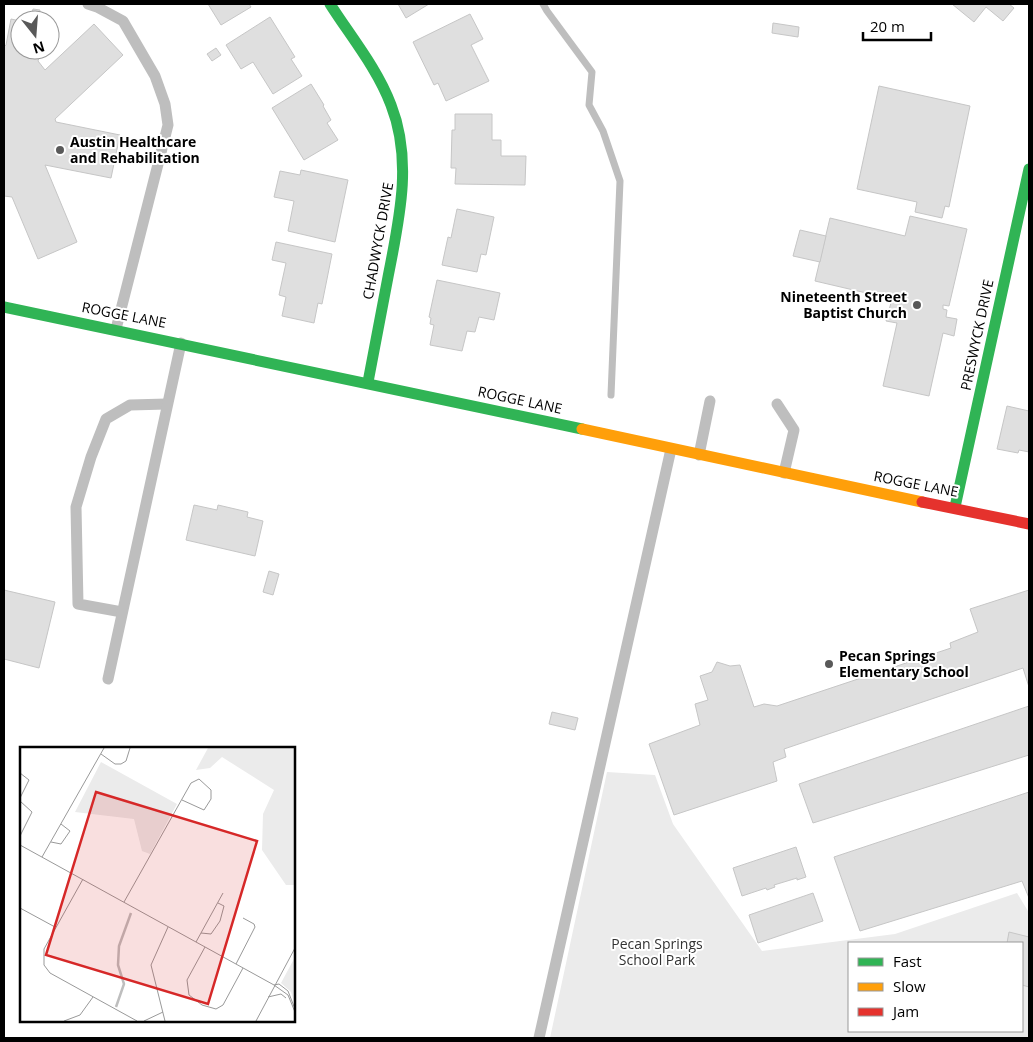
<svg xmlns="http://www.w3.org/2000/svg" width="1033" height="1042" font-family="'Open Sans',sans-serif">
<rect width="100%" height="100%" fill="#fff"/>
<!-- green -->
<path fill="#ebebeb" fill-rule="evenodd" d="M607 772 655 775 673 824 762 951 895 934 1017 893 1028 911H1029V1038H550ZM849 943H1022V1031H849Z"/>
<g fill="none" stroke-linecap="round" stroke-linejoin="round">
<!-- stream -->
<polyline stroke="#bebebe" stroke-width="7" points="543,4 547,11 592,72 589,105 603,131 620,181 611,395"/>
</g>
<!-- building -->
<g fill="#dfdfdf" stroke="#c6c6c6">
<polygon points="208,4 249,4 251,7 221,25"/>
<polygon points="398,4 429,4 406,18"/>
<polygon points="952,4 1009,4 1014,8 1003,21 986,7 974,22"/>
<polygon points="33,9 40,10 38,20 30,20"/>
<polygon points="470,14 483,39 471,45 489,81 446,101 438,83 434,85 413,42"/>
<polygon points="270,17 295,57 291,59 302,76 273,94 253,62 241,69 226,45"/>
<polygon points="11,19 20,21 20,50 41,50 38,61 45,70 94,24 123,55 55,119 56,122 120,135 111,178 45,165 77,242 38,259 12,197 4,196 4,47 6,45"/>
<polygon points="773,23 799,27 798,37 772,33"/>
<polygon points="216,48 221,55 212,61 207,54"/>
<polygon points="311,84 324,105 323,106 331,120 327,123 338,140 304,160 272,108"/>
<polygon points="879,86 970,106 949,207 945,206 942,218 915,212 917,202 857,189"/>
<polygon points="455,114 492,114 492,140 501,140 501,156 526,156 525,185 455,184 456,168 451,168 452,130 455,130"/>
<polygon points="301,170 348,180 335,242 288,231 294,201 274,197 280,171 300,175"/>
<polygon points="457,209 494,217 486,255 481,254 477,272 442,265 448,237 451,238"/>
<polygon points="910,216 967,229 949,306 943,305 943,309 947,310 946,317 957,319 954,336 943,333 929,396 883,386 897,323 886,321 892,299 815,281 830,218 905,236"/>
<polygon points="800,230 826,236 820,262 793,256"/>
<polygon points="276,242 332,254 322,304 318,303 314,323 282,316 286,297 279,295 286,263 272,260"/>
<polygon points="437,280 500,293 494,320 479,317 475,332 467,331 462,351 430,345 434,325 430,324 431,318 429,317"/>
<polygon points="1007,406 1029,411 1029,452 1019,450 1018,453 997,449"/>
<polygon points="194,505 217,510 218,505 248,512 247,517 263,521 255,556 186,540"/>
<polygon points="269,571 279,574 273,595 263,592"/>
<polygon points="4,590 55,602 39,668 4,659"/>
<polygon points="1029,590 1029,687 1023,668 784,749 786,757 773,762 777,781 674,815 649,744 700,725 695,704 708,700 700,676 712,672 717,662 730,666 740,665 754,707 764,704 777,706 951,648 950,643 978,632 970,609"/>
<polygon points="1029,706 1029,755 813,823 799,784"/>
<polygon points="552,712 578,718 575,730 549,724"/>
<polygon points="1029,792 1029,898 1022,881 860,931 834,857"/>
<polygon points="796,847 806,877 797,880 797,878 774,885 775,887 767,890 766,888 742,896 733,868"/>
<polygon points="813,893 823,921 758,943 749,915"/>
<polygon points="1009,932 1029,937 1029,987 1022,985 1022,943 1007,943"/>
</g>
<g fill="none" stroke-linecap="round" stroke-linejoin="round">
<!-- lane -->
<g stroke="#bebebe" stroke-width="11">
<polyline points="88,4 97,7 123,21 155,76 165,104 168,125 116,329"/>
<polyline points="777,404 794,430 784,473"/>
<polyline points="699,455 710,401"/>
<polyline points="122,612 78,604 76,507 91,457 106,419 130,405 167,404"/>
<polyline points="108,679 181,343"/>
<polyline points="539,1038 671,449"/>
</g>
<!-- fast -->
<g stroke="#30b455" stroke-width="11">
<path d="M330 4C351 37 377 68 391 105 413 161 399 220 388 277 381 312 375 347 368 382"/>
<polyline points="4,307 582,429"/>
<polyline points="955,507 1029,169"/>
</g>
<!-- slow -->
<polyline stroke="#ff9f0a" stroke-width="11" points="582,429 922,502"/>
<!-- jam -->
<polyline stroke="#e5322d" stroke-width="11" points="922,502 1029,524"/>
</g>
<!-- markers -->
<g fill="#595959" stroke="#fff" stroke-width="2">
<circle cx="60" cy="150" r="5"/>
<circle cx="917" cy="305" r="5"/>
<circle cx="829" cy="664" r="5"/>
</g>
<g text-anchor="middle" stroke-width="4" stroke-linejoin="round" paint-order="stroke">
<!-- poi labels -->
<g font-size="14" font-weight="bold" fill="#000" stroke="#fff" text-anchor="start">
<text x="70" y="147">Austin Healthcare<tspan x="70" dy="16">and Rehabilitation</tspan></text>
<text x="907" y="302" text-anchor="end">Nineteenth Street<tspan x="907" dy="16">Baptist Church</tspan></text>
<text x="839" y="661">Pecan Springs<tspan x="839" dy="16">Elementary School</tspan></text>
</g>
<!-- street labels -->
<g font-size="14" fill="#000" stroke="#fff">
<text transform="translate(378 241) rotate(-80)" y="5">CHADWYCK DRIVE</text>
<text transform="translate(124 315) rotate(11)" y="5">ROGGE LANE</text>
<text transform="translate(977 335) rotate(-78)" y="5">PRESWYCK DRIVE</text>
<text transform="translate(520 400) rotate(12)" y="5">ROGGE LANE</text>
<text transform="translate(916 484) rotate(11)" y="5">ROGGE LANE</text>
</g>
<!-- park labels -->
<g font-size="14" fill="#323232" stroke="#fff">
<text x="657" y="949">Pecan Springs<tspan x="657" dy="16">School Park</tspan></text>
</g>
</g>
<!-- overview -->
<g transform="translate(20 747)">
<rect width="275" height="275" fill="#fff"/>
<path d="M188 1H275V138H266L242 103 243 67 254 43 202 10 190 21 176 23ZM81 15 157 57 130 107 122 104 114 72 55 65ZM275 210V258L271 245 261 236Z" fill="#ebebeb"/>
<path fill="none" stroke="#bebebe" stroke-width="2.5" d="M96 260 104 237 98 218 99 199 111 166"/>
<path fill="none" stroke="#999" stroke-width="1" d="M81 7 95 17H101L106 14 110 1M0 26 9 33 0 51M0 54 12 65 0 89M31 95 41 97 50 84 41 77M0 98 254 238M22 110 84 1M63 132 24 202V218L30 226 117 274M104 155 171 36 179 32 191 43V52L184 63 162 53M0 161 35 180M181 186 191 187 200 174 204 159 198 156M176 195 203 146M185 200 167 233 169 248 182 258 196 262 203 258 223 221M216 217 235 180 234 177 223 171M248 250 261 247 266 251M275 262 268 244 259 237 254 238 268 248 275 265M44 274 60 268 73 250M124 274 143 265M145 274 131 218 148 180M236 274 275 201"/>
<path fill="#d62828" fill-opacity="0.15" stroke="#d62828" stroke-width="2.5" d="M76 45 237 94 188 257 26 208Z"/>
<rect width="275" height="275" fill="none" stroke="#000" stroke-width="2.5"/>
</g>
<!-- border -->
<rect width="1033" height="1042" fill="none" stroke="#000000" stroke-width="10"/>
<!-- legend -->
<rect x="848" y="942" width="175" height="90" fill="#ffffff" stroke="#999999"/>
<rect x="858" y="958" width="25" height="8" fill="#30b455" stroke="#999999"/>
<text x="893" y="967" font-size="15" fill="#000000">Fast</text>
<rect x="858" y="983" width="25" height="8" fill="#ff9f0a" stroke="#999999"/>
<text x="893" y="992" font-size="15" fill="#000000">Slow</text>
<rect x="858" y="1008" width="25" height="8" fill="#e5322d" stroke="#999999"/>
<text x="893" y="1017" font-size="15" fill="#000000">Jam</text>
<!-- north arrow -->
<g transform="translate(35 35) rotate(163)"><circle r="24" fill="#ffffff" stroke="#999999"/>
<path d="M0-4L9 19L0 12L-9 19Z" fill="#595959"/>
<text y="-8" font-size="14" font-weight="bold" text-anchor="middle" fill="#000000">N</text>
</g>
<!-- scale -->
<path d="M863 32v8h68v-8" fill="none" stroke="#000000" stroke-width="2.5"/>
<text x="870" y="32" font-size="15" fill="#000000" stroke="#ffffff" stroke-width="4" paint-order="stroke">20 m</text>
</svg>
